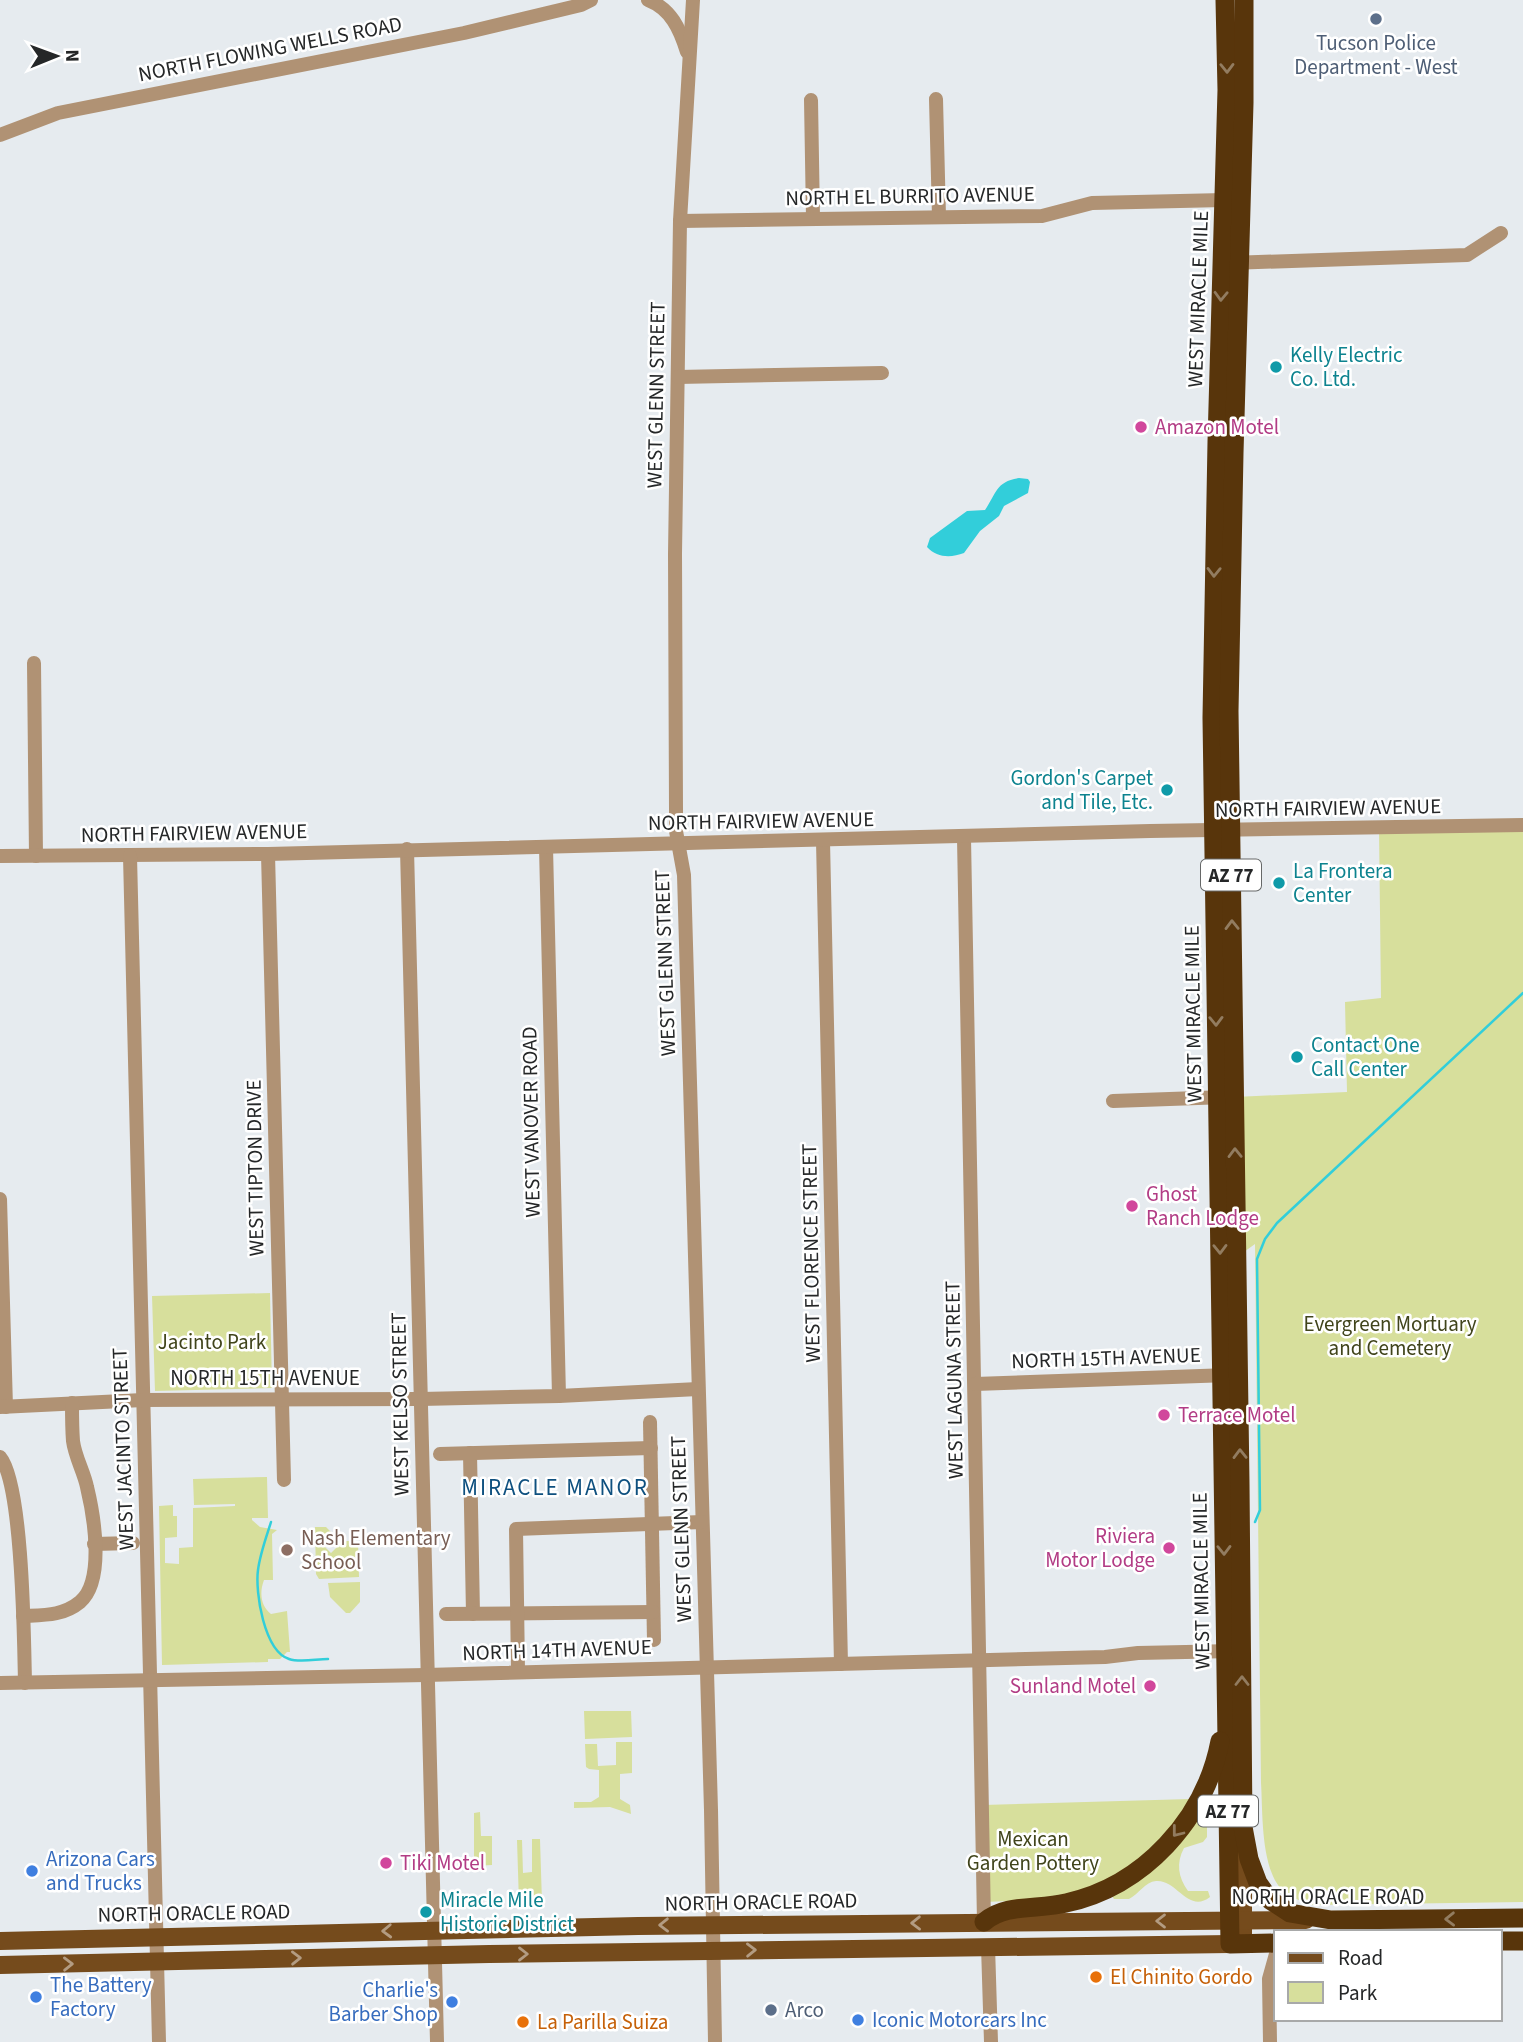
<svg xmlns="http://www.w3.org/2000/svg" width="1523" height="2042" font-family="'Source Sans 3',sans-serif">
<rect width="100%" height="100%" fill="#e6ebef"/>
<!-- green -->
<g fill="#d7df9c">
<path d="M1523 824V1902L1313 1905C1305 1902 1294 1899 1287 1894 1260 1876 1263 1813 1261 1783L1255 1244 1237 1257 1235 1097 1347 1092 1345 1002 1381 998 1379 828Z"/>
<polygon points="270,1293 272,1388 155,1391 152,1296"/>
<path d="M267 1477 268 1518H252V1520L260 1527 277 1530 272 1534 273 1580H264C259 1593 261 1606 271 1614L287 1611 290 1652H287L280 1659H268V1662L162 1665 159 1506 173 1505V1516H177V1537L165 1538V1563L179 1564V1548L193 1547V1508L235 1506V1504L194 1505 193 1479Z"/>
<polygon points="315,1527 326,1527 335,1536 325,1547 331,1553 343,1541 358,1541 359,1577 319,1579 316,1574"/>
<polygon points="360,1582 360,1602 350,1613 346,1613 330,1597 328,1583"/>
<polygon points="584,1711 631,1711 632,1737 585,1739"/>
<polygon points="616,1742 632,1742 632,1773 620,1774 620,1799 630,1805 631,1814 610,1807 574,1808 574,1802 591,1802 599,1797 599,1770 589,1769 586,1767 585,1744 597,1744 598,1766 616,1765"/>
<polygon points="1190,1799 1163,1841 1108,1885 1059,1899 984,1902 983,1805"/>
<polygon points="480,1812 481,1836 492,1836 492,1865 474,1866 474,1813"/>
<path d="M1196 1817 1207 1825V1837L1203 1842 1184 1848C1176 1863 1178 1877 1188 1891H1208L1210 1897C1188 1914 1177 1879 1156 1881 1145 1882 1139 1894 1129 1899H1114L1112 1896Z"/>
<polygon points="532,1839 540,1839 542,1903 519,1903 517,1840 522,1840 523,1873 532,1872"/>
</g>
<!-- water -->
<path fill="#32ceda" d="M1019 478 1028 479 1030 482 1028 493 1004 506 999 516 980 531 964 553C951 558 937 558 927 547L930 538 967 511 985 510C996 494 996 481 1019 478Z"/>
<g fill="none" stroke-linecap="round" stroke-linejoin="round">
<!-- stream -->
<g stroke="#32ceda" stroke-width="2.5">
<path d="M271 1522C266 1538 260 1554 258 1570 255 1592 264 1651 289 1659 300 1663 316 1659 328 1659"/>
<polyline points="1255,1522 1260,1510 1257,1259 1265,1239 1277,1223 1523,993"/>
</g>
<!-- minor -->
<g stroke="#b09274" stroke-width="14">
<path d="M648 0C671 9 680 29 687 52"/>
<polyline points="693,0 680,221 675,554 676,810 676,831 684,875 711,1810 715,2042"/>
<polyline points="936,99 939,217"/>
<polyline points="811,100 813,218"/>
<polyline points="0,135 58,113 464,33 581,5 591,0"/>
<polyline points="680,221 1042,216 1092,203 1224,200"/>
<polyline points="1230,263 1467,255 1501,233"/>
<polyline points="678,377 882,373"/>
<polyline points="34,663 36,856"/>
<polyline points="964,838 984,1922"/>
<polyline points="823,841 841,1664"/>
<polyline points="546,847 559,1396"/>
<polyline points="407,849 437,2042"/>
<polyline points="268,854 284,1480"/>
<polyline points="0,856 268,854 1150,831 1523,825"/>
<polyline points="130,856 159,2042"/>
<polyline points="1113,1101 1226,1097"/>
<polyline points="0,1199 6,1407"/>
<polyline points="975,1384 1229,1375"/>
<polyline points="0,1407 143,1400 421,1399 559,1396 698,1389"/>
<polyline points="650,1422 654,1640"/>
<polyline points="470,1453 473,1614"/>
<polyline points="440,1454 651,1448"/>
<path d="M0 1457C23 1484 24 1641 25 1683"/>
<polyline points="94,1544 133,1543"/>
<polyline points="446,1614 653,1612"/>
<path d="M23 1616C44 1615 63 1616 80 1602 105 1581 94 1516 87 1487 84 1472 75 1457 73 1441 72 1428 72 1415 72 1403"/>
<polyline points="518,1671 516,1529 702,1522"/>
<polyline points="0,1683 426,1675 1105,1657 1138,1653 1233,1651"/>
<polyline points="988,1946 991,2042"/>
<polyline points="1270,2042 1269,1979 1276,1954"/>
</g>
<!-- major -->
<g stroke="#754b1c" stroke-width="18">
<polyline points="1243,1846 1243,1944"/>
<polyline points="0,1941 638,1926 1306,1920"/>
<polyline points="0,1965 489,1954 1230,1944"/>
</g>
<!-- highway -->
<g stroke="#58350b" stroke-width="19">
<polyline points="1225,0 1227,90 1217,442 1212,718 1230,1944 1276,1943"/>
<polyline points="1244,0 1244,103 1234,453 1229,711 1240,1483 1243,1827 1249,1859 1258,1883 1270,1900 1290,1913 1331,1920 1523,1918"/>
<path d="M984 1922C1006 1903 1038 1910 1066 1903 1144 1886 1205 1819 1220 1741"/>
<polyline points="1500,1941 1523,1941"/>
</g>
</g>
<!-- one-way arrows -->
<defs><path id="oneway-chevron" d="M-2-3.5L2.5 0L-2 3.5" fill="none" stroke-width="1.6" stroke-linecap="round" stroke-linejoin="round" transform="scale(1.75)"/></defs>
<g stroke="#927c60">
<use href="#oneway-chevron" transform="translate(1227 68) rotate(89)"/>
<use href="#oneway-chevron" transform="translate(1221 296) rotate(92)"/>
<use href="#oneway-chevron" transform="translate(1214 572) rotate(91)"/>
<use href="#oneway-chevron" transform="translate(1232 925) rotate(-91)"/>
<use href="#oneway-chevron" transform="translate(1216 1021) rotate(89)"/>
<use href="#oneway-chevron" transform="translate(1235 1153) rotate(-91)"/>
<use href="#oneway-chevron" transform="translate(1220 1249) rotate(89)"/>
<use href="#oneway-chevron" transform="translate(1240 1454) rotate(-91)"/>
<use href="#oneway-chevron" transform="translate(1224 1550) rotate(89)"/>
<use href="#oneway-chevron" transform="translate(1242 1681) rotate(-90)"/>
<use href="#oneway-chevron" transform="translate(1177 1832) rotate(128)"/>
<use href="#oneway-chevron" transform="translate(1450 1919) rotate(179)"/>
</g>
<g stroke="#b39c82">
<use href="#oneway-chevron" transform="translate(1161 1921) rotate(180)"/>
<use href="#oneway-chevron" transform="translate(916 1923) rotate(179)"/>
<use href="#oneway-chevron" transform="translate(664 1925) rotate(179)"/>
<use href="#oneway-chevron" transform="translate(387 1931) rotate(178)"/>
<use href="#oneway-chevron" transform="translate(751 1950) rotate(-1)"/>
<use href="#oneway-chevron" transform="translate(523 1954)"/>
<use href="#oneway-chevron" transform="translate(296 1958) rotate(-1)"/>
<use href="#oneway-chevron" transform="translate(68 1964) rotate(-1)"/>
</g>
<!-- markers -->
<g fill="#5c6f8a" stroke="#fff" stroke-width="2.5">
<circle cx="1376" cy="19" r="7"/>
<circle cx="771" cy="2010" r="7"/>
</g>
<g fill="#0f9aa8" stroke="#fff" stroke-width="2.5">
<circle cx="1276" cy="367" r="7"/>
<circle cx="1167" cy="790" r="7"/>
<circle cx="1279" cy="883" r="7"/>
<circle cx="1297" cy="1057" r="7"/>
<circle cx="426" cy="1912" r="7"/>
</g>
<g fill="#d1479c" stroke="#fff" stroke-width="2.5">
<circle cx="1141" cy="427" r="7"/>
<circle cx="1132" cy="1206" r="7"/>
<circle cx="1164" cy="1415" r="7"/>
<circle cx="1169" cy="1548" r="7"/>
<circle cx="1150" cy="1686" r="7"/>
<circle cx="386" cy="1863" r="7"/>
</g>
<circle fill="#8d6e63" stroke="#fff" stroke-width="2.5" cx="287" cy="1550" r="7"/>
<g fill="#3f7fe0" stroke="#fff" stroke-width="2.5">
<circle cx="32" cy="1871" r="7"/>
<circle cx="36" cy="1997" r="7"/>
<circle cx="452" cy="2002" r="7"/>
<circle cx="858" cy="2020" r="7"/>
</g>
<g fill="#e8710a" stroke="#fff" stroke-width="2.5">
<circle cx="1096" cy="1977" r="7"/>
<circle cx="523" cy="2022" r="7"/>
</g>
<g text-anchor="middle" stroke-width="5" stroke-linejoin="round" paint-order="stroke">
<!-- shield labels -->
<g fill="#fff" stroke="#666868" stroke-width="2">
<rect x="1201" y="859.5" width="60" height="31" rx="5"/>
<rect x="1198" y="1795.5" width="60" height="31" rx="5"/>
</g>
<g font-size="19" font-weight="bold" fill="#252728">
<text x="1231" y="882">AZ 77</text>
<text x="1228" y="1818">AZ 77</text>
</g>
<!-- service labels -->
<g font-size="21" fill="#4e5e75" stroke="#fff">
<text x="1376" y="50">Tucson Police<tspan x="1376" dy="24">Department - West</tspan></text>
<text x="785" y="2017" text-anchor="start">Arco</text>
</g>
<!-- street labels -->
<g font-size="21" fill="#252728" stroke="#fff">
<text transform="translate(270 49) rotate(-11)" y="7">NORTH FLOWING WELLS ROAD</text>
<text transform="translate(910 196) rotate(-1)" y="7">NORTH EL BURRITO AVENUE</text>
<text transform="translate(1198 299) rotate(-88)" y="7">WEST MIRACLE MILE</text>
<text transform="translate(656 395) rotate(-89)" y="7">WEST GLENN STREET</text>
<text transform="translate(1328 808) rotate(-1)" y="7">NORTH FAIRVIEW AVENUE</text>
<text transform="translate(761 821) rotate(-1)" y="7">NORTH FAIRVIEW AVENUE</text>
<text transform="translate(194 833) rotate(-1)" y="7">NORTH FAIRVIEW AVENUE</text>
<text transform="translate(665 963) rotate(-92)" y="7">WEST GLENN STREET</text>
<text transform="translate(1193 1014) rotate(-91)" y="7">WEST MIRACLE MILE</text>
<text transform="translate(531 1122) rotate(-91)" y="7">WEST VANOVER ROAD</text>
<text transform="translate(255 1168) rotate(-91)" y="7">WEST TIPTON DRIVE</text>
<text transform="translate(811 1253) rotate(-91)" y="7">WEST FLORENCE STREET</text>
<text transform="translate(1106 1358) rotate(-2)" y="7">NORTH 15TH AVENUE</text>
<text x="265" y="1385">NORTH 15TH AVENUE</text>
<text transform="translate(954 1380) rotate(-91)" y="7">WEST LAGUNA STREET</text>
<text transform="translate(400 1404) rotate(-91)" y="7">WEST KELSO STREET</text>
<text transform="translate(123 1449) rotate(-92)" y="7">WEST JACINTO STREET</text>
<text transform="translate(681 1529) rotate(-92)" y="7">WEST GLENN STREET</text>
<text transform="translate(1201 1581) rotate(-91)" y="7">WEST MIRACLE MILE</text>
<text transform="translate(557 1650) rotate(-2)" y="7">NORTH 14TH AVENUE</text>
<text x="1328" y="1904">NORTH ORACLE ROAD</text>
<text transform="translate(761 1902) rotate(-1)" y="7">NORTH ORACLE ROAD</text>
<text transform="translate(194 1913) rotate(-1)" y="7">NORTH ORACLE ROAD</text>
</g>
<!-- culture labels -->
<g font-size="21" fill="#0d838f" stroke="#fff" text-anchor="start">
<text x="1290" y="362">Kelly Electric<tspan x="1290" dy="24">Co. Ltd.</tspan></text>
<text x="1153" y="785" text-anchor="end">Gordon's Carpet<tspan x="1153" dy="24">and Tile, Etc.</tspan></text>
<text x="1293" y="878">La Frontera<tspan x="1293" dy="24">Center</tspan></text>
<text x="1311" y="1052">Contact One<tspan x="1311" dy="24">Call Center</tspan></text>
<text x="440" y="1907">Miracle Mile<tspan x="440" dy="24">Historic District</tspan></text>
</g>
<!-- hotel labels -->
<g font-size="21" fill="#b23c85" stroke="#fff" text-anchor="start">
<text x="1155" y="434">Amazon Motel</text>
<text x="1146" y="1201">Ghost<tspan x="1146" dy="24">Ranch Lodge</tspan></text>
<text x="1178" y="1422">Terrace Motel</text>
<text x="1155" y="1543" text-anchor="end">Riviera<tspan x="1155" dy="24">Motor Lodge</tspan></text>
<text x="1136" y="1693" text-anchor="end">Sunland Motel</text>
<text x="400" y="1870">Tiki Motel</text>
</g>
<!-- park labels -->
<g font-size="21" fill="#40441b" stroke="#fff">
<text x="1390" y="1331">Evergreen Mortuary<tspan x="1390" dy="24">and Cemetery</tspan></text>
<text x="212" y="1349">Jacinto Park</text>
<text x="1033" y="1846">Mexican<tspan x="1033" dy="24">Garden Pottery</tspan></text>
</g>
<!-- education labels -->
<g font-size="21" fill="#785e54" stroke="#fff" text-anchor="start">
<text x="301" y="1545">Nash Elementary<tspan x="301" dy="24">School</tspan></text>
</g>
<!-- shop labels -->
<g font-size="21" fill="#366cbe" stroke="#fff" text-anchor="start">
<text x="46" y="1866">Arizona Cars<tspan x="46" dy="24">and Trucks</tspan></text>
<text x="50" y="1992">The Battery<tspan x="50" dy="24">Factory</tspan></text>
<text x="438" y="1997" text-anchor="end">Charlie's<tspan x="438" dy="24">Barber Shop</tspan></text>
<text x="872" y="2027">Iconic Motorcars Inc</text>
</g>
<!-- food labels -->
<g font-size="21" fill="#c56008" stroke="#fff" text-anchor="start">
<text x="1110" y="1984">El Chinito Gordo</text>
<text x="537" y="2029">La Parilla Suiza</text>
</g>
<!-- neighbourhood labels -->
<g font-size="23" letter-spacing="2" fill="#0e507f" stroke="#fff">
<text x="555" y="1495">MIRACLE MANOR</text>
</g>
</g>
<!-- legend -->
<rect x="1274" y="1930" width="228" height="91" fill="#ffffff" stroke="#a8a9a9" stroke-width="2"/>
<rect x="1288" y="1953" width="35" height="10" fill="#754b1c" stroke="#a8a9a9" stroke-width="2"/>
<text x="1338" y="1965" font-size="21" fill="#252728">Road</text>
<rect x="1288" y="1982" width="35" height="21" fill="#d7df9c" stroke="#a8a9a9" stroke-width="2"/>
<text x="1338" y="2000" font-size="21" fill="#252728">Park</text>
<!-- north arrow -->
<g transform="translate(56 56) rotate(89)" stroke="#ffffff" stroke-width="5" paint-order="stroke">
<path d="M0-5L12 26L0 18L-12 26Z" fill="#252728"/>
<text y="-10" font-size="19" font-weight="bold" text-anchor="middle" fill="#252728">N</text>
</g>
</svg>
